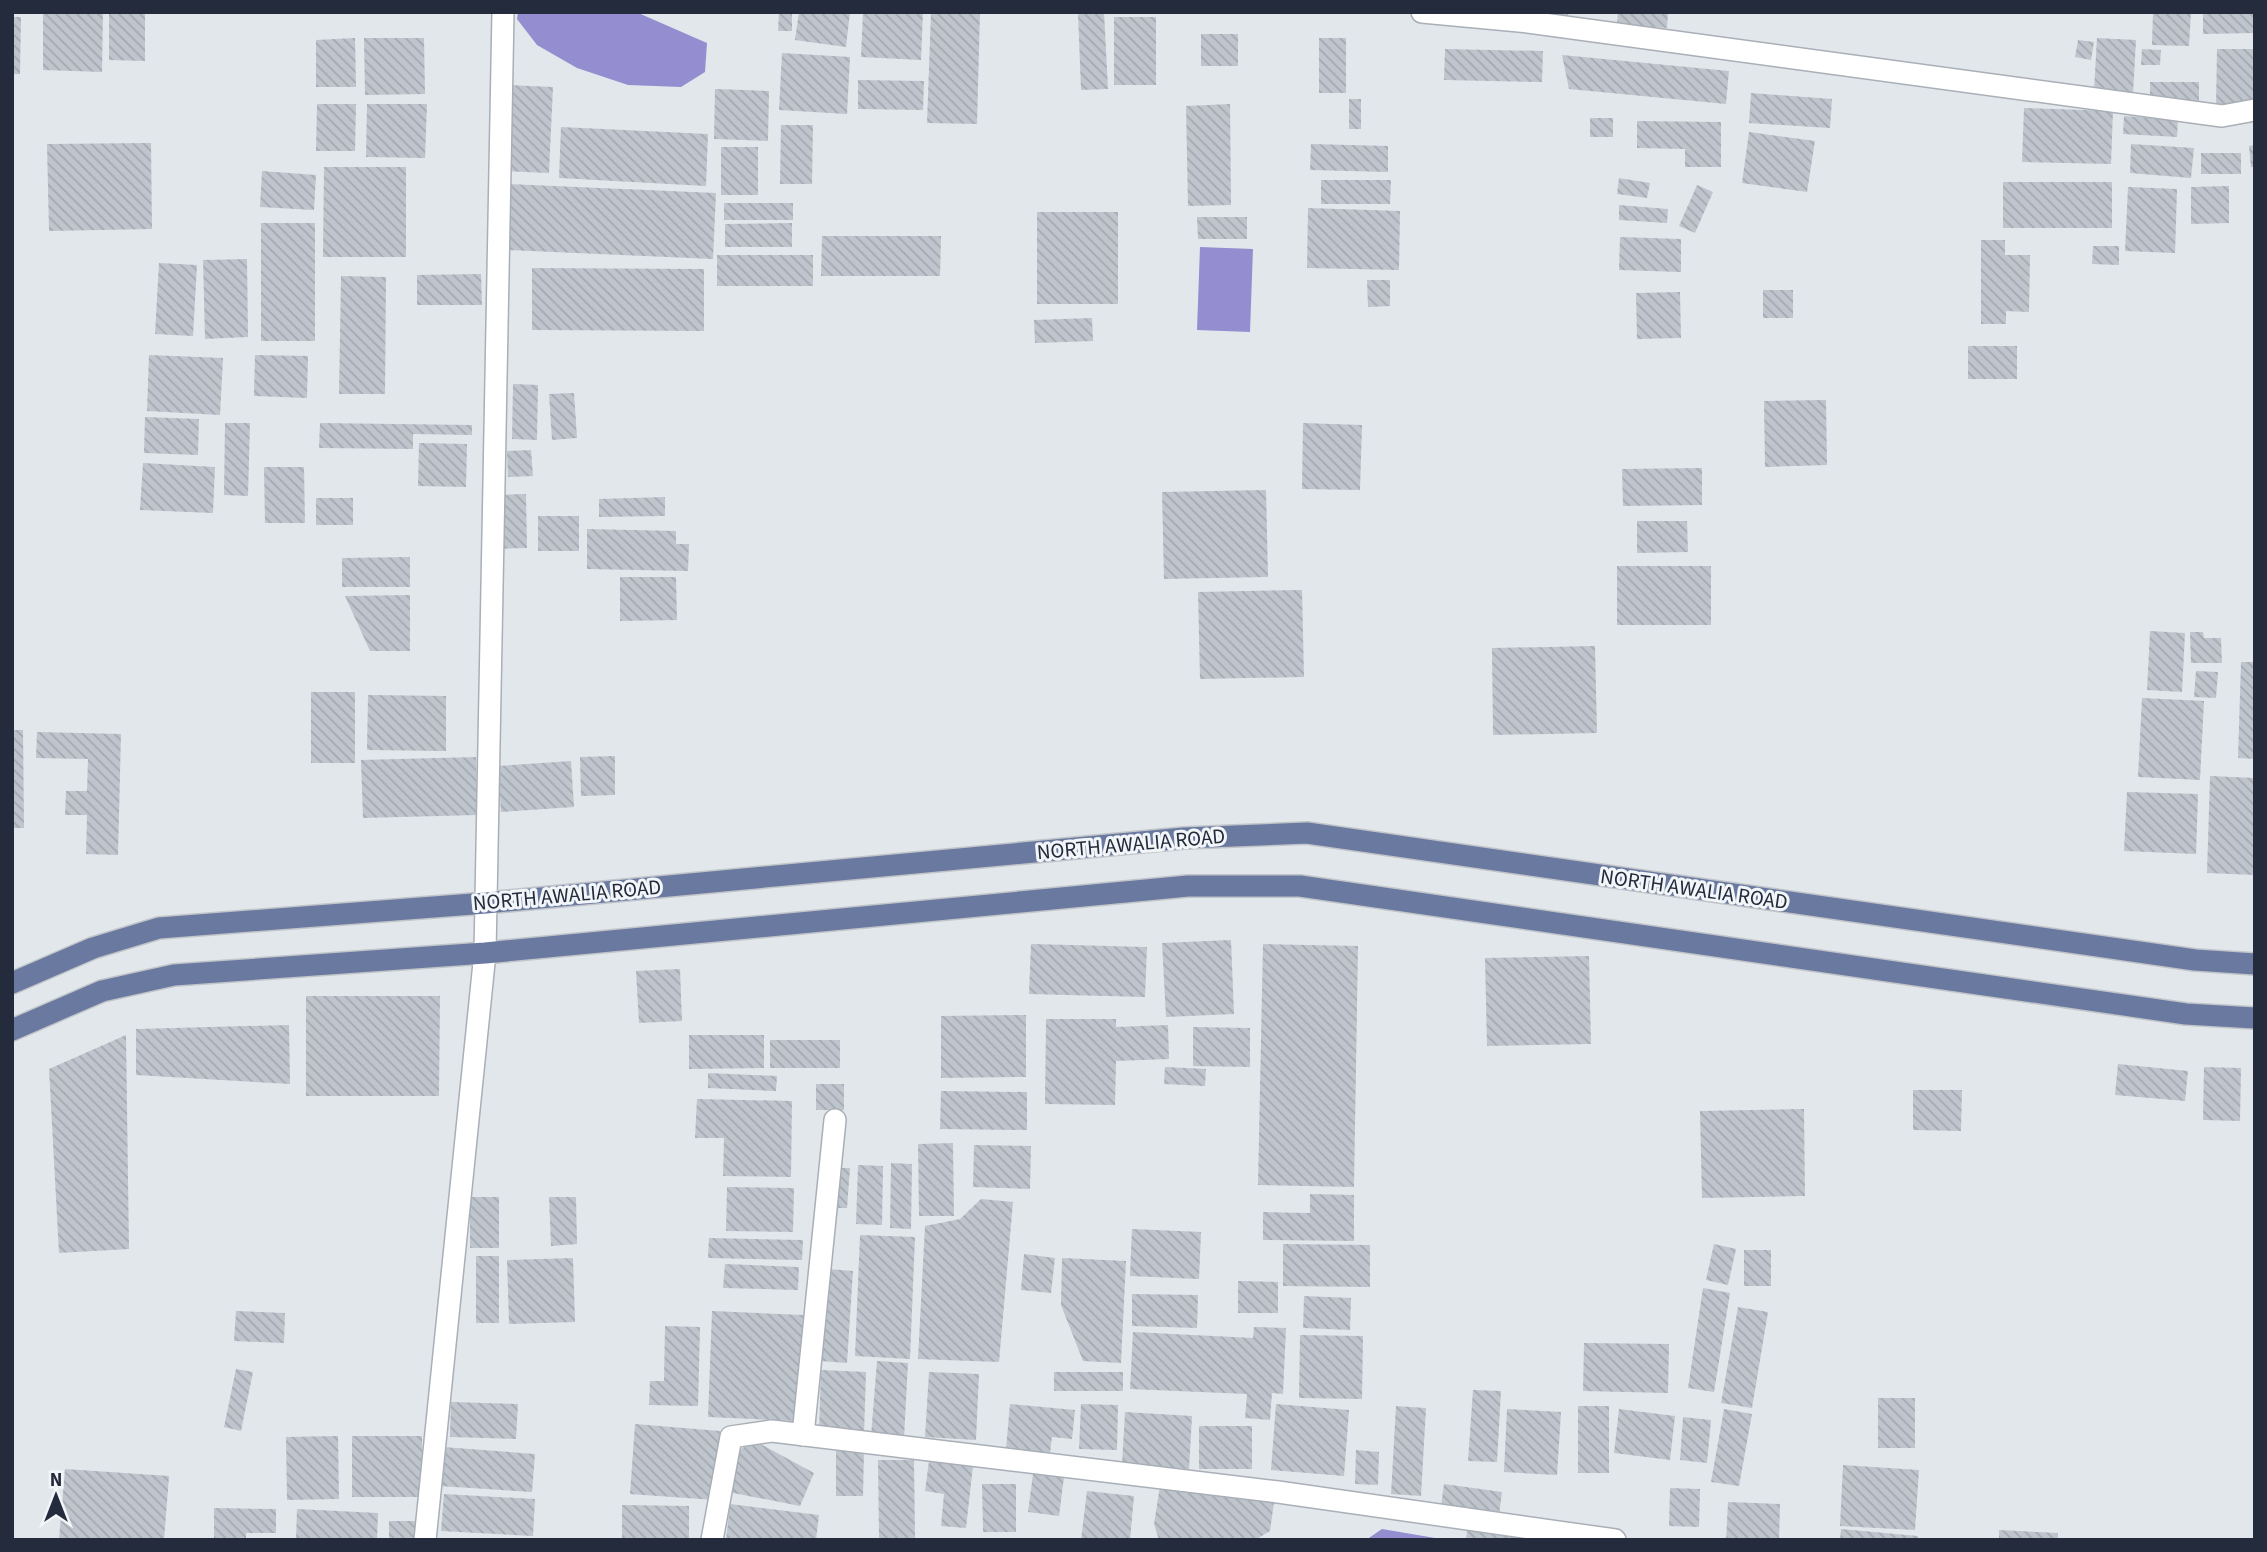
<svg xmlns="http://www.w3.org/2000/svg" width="2267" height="1552" font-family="'Source Sans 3',sans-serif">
<defs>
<pattern id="building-back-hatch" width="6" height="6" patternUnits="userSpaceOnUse" patternTransform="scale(1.75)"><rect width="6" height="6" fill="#bfc5cd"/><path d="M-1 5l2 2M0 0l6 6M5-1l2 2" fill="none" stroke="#a4a9b1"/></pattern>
</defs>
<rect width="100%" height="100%" fill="#e2e7ec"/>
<!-- water -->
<g fill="#948dcf">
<polygon points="518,12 636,12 707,43 705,72 681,87 628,85 577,68 537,45 517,19"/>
<polygon points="1200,247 1253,249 1250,332 1197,330"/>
<polygon points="1382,1529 1447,1540 1366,1540"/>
</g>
<!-- building -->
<g fill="url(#building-back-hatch)">
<polygon points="43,12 103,12 102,72 43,70"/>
<polygon points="109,12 145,12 145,61 109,60"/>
<polygon points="779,12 792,12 792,31 778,31"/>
<polygon points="799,12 850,12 846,47 795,40"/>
<polygon points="863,12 923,12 921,60 861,57"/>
<polygon points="931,12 980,12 977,124 927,123"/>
<polygon points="1104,12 1108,89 1081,90 1078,13"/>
<polygon points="1532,12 1568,12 1568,21"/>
<polygon points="1618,12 1668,12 1667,28 1617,24"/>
<polygon points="2153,12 2191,12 2189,46 2152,45"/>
<polygon points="2203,12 2255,12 2255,33 2203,34"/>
<polygon points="12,17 21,17 20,74 12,74"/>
<rect x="1114" y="17" width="42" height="68"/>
<rect x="1201" y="34" width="37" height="32"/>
<polygon points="355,38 356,87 316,87 316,40"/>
<polygon points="364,38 424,38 425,94 365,95"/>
<rect x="1319" y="38" width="27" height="55"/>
<polygon points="2097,38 2136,40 2133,94 2094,91"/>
<polygon points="2078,40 2094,42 2091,60 2075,57"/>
<polygon points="1445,49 1543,51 1542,82 1444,80"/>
<polygon points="2142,49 2161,50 2160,65 2141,65"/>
<polygon points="2217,49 2255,49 2255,108 2216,108"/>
<polygon points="782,53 850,57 847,114 779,110"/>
<polygon points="1562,55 1729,71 1726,104 1569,89"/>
<polygon points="858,80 924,81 923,110 858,109"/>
<rect x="2150" y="82" width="49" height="20"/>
<polygon points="507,85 553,87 549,173 503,171"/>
<polygon points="715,89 769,91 768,141 714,139"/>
<polygon points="1751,93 1832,99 1830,128 1749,123"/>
<rect x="1349" y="99" width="12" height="30"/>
<polygon points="317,104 356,104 355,151 316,151"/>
<polygon points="367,104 427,104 425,158 366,157"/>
<polygon points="1230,104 1231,205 1188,206 1186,106"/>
<polygon points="2024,108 2113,111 2111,164 2022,162"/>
<polygon points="2124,116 2178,120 2177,137 2123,134"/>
<rect x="1590" y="118" width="23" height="19"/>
<polygon points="1637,121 1721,122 1721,167 1685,167 1685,149 1637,148"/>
<polygon points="781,125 813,125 812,184 780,184"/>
<polygon points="561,127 708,134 706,186 559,178"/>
<polygon points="1749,132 1815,141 1807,192 1742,183"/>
<polygon points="151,143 152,229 49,231 47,144"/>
<polygon points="1311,144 1388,146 1388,172 1310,170"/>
<polygon points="2131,144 2194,148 2191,178 2130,173"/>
<polygon points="2255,145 2255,167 2251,167 2249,146"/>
<rect x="721" y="147" width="37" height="48"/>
<rect x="2201" y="153" width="40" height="21"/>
<polygon points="324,167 406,167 406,257 323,257"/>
<polygon points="262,171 316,175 314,210 260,207"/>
<polygon points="1619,178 1650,183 1647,198 1617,194"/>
<polygon points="1321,180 1391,180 1390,204 1321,204"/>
<rect x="2003" y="182" width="109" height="46"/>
<polygon points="508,184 716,193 713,259 506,250"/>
<polygon points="1697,185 1713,192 1695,233 1679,226"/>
<polygon points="2229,186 2229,223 2191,224 2191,187"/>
<polygon points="2128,187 2177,189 2175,253 2125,251"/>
<rect x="724" y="203" width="69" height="17"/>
<polygon points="1619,205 1668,209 1667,223 1619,220"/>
<polygon points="1308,208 1400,211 1399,270 1307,268"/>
<rect x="1037" y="212" width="81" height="92"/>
<polygon points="1197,217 1247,217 1247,239 1198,239"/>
<rect x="261" y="223" width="54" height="118"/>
<polygon points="792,223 792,247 725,247 725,224"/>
<polygon points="822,236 941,236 940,276 821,276"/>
<polygon points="1620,237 1681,239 1681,272 1619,270"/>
<polygon points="1981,240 2005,240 2005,255 2030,255 2029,312 2006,311 2006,324 1981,324"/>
<polygon points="2093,246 2119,246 2119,265 2092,264"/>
<rect x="717" y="255" width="96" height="31"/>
<polygon points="247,259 248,337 205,339 203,260"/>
<polygon points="159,263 197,265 193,336 155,334"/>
<polygon points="532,268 704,269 704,331 532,330"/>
<polygon points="481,274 482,305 417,305 417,275"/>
<polygon points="341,276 386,277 385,394 339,394"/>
<polygon points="1367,280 1390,280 1390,306 1368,307"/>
<rect x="1763" y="290" width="30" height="28"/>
<polygon points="1680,292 1681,338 1637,339 1636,293"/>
<polygon points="1092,318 1093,341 1035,343 1034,320"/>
<rect x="1968" y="346" width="49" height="33"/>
<polygon points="149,355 223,358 220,415 147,411"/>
<polygon points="255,355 308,356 307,398 254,396"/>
<polygon points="513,384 538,385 537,440 512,439"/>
<polygon points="574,393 577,438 552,440 549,394"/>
<polygon points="1826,400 1827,465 1765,467 1764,401"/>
<polygon points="145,417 199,419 198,455 144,453"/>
<polygon points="225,423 250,423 248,496 224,495"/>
<polygon points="320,423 472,425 472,435 413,434 413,449 319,448"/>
<polygon points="1303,423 1362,425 1360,490 1302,489"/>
<polygon points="419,443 467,444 466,487 418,486"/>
<polygon points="531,450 533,476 508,477 507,451"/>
<polygon points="143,463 215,467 213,513 140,510"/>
<polygon points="264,467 304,467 305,523 265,523"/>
<polygon points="1702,468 1702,505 1623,506 1622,469"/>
<polygon points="1266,490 1268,577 1164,579 1162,492"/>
<polygon points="526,494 527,548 496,549 494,495"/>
<polygon points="665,497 665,516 599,517 599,499"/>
<rect x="316" y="498" width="37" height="27"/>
<rect x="538" y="516" width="41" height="35"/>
<polygon points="1637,521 1687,521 1688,552 1637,553"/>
<polygon points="587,529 676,531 676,544 689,544 688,571 587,569"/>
<polygon points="410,557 410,587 342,587 342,558"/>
<rect x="1617" y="566" width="94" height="59"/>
<polygon points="620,577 676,577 677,620 620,621"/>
<polygon points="1302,590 1304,677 1200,679 1198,592"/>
<polygon points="410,595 410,651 370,651 345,596"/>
<polygon points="2150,631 2185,633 2182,692 2147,690"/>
<polygon points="2190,632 2203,632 2204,638 2221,638 2222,663 2191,663"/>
<polygon points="1595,646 1597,733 1493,735 1492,648"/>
<polygon points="2241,662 2255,662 2255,759 2238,758"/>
<polygon points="2196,671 2218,672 2216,698 2194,697"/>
<rect x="311" y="692" width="44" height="71"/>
<polygon points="368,695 446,696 446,751 367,750"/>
<polygon points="2142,698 2204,701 2200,780 2138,777"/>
<polygon points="12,730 23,730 24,828 12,828"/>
<polygon points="37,732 121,734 118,855 86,854 87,815 65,815 66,791 87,791 88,759 36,758"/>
<polygon points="615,756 615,795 581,796 580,757"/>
<polygon points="476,757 477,815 363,818 361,760"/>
<polygon points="571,761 574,807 501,812 498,766"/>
<polygon points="2210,776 2255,778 2255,875 2207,873"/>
<polygon points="2127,792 2198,794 2196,854 2124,851"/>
<polygon points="1231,940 1234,1014 1166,1017 1162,943"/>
<polygon points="1031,944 1147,947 1145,997 1029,994"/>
<polygon points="1263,944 1358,946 1354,1187 1258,1185"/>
<polygon points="1589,956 1591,1044 1487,1046 1485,958"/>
<polygon points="680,969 682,1021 639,1023 636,971"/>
<polygon points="306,996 440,996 439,1096 306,1096"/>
<polygon points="1026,1015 1026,1077 941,1078 941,1016"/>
<polygon points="1046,1019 1116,1019 1116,1027 1168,1025 1169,1059 1116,1061 1115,1105 1045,1104"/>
<polygon points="289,1025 290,1084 136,1075 136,1029"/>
<polygon points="1193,1027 1250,1028 1250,1067 1193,1066"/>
<polygon points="126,1035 129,1249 59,1253 49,1069"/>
<polygon points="689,1035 764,1035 764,1068 689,1069"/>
<rect x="770" y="1040" width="70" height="28"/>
<polygon points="2118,1064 2188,1071 2185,1101 2115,1095"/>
<polygon points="1165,1067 1206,1069 1205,1086 1164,1084"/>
<polygon points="2204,1067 2241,1068 2240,1121 2203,1120"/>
<polygon points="708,1073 777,1076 776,1091 708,1088"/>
<rect x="816" y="1084" width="28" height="26"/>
<polygon points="1913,1090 1962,1090 1961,1131 1913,1130"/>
<polygon points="941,1091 1027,1092 1027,1130 940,1129"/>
<polygon points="697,1099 792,1101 791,1177 723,1176 724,1138 695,1138"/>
<polygon points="1804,1109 1805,1196 1702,1198 1700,1111"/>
<polygon points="953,1143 954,1216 919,1216 918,1144"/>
<polygon points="974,1145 1031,1146 1030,1189 973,1187"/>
<polygon points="891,1163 912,1164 911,1229 890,1228"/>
<polygon points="858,1165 883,1166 882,1225 856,1224"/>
<polygon points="835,1168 850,1168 847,1208 833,1208"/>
<polygon points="727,1187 794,1188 793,1232 726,1231"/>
<polygon points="1310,1194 1354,1195 1354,1241 1263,1240 1263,1212 1310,1213"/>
<rect x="470" y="1197" width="29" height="51"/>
<polygon points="549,1197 576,1197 577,1244 551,1246"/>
<polygon points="981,1199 1013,1202 999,1362 918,1359 925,1226 960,1219"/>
<polygon points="1132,1229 1201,1232 1199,1279 1130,1276"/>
<polygon points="860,1235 915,1237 910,1359 855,1356"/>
<polygon points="709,1238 803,1240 802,1260 708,1258"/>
<polygon points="1283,1244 1370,1245 1370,1287 1283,1286"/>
<polygon points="1714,1244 1736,1249 1728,1285 1706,1280"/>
<rect x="1744" y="1250" width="27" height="36"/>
<polygon points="1024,1254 1055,1258 1051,1293 1021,1290"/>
<rect x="476" y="1256" width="23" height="67"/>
<polygon points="573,1258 575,1322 509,1324 507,1260"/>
<polygon points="1062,1258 1126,1261 1121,1363 1083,1361 1061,1305"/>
<polygon points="725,1264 799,1267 798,1290 723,1288"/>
<polygon points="828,1269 853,1271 847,1363 821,1361"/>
<polygon points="1238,1281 1278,1282 1278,1313 1238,1313"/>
<polygon points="1703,1288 1730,1293 1714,1392 1688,1388"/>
<polygon points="1132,1294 1198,1295 1197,1328 1132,1326"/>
<polygon points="1304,1296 1351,1298 1350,1330 1303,1328"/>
<polygon points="1738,1307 1768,1312 1752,1408 1721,1403"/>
<polygon points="236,1311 285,1313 284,1343 234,1341"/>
<polygon points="712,1311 803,1315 798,1421 708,1417"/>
<polygon points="665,1326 700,1327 698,1406 649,1405 650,1381 664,1381"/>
<polygon points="1254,1327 1286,1328 1283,1394 1272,1393 1270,1420 1245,1418 1247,1394 1130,1389 1133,1332 1253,1338"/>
<polygon points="1300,1335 1363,1336 1362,1399 1299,1398"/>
<polygon points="1584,1343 1669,1344 1668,1393 1583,1391"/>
<polygon points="877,1361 908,1363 904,1438 871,1436"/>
<polygon points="236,1369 253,1372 241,1431 224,1427"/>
<polygon points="821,1370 866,1372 864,1434 819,1432"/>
<polygon points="929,1372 979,1374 976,1440 925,1437"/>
<rect x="1054" y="1372" width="69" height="19"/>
<polygon points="1473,1390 1501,1391 1497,1462 1468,1461"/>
<rect x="1878" y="1398" width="37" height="50"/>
<polygon points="451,1402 518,1404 516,1439 450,1437"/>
<polygon points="1010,1404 1075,1410 1072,1439 1052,1437 1050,1453 1006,1449"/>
<polygon points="1081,1404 1118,1405 1117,1450 1079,1449"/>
<polygon points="1276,1404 1349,1410 1344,1476 1271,1470"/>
<polygon points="1396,1406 1426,1408 1421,1496 1391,1494"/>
<rect x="1578" y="1406" width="31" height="67"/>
<polygon points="1507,1409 1561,1412 1557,1475 1504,1472"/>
<polygon points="1619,1409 1675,1416 1670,1460 1614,1453"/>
<polygon points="1724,1409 1752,1414 1739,1486 1711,1482"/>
<polygon points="1125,1412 1192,1416 1189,1469 1122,1465"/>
<polygon points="1683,1417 1711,1420 1707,1463 1680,1460"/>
<polygon points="635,1424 720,1431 714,1500 630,1494"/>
<rect x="1199" y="1426" width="53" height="43"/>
<polygon points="338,1436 339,1499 287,1500 286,1437"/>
<rect x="352" y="1436" width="70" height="61"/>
<polygon points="755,1441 814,1473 800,1506 728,1492 729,1465 741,1449"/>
<polygon points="443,1447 535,1454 532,1492 439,1486"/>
<polygon points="1356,1450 1379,1452 1378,1485 1355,1484"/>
<polygon points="836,1451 864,1451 863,1496 836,1496"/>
<polygon points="878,1460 914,1460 915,1538 879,1539"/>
<polygon points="929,1461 973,1466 966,1528 941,1526 944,1494 925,1491"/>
<polygon points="1843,1465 1919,1470 1915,1530 1840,1526"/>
<polygon points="65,1469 169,1476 164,1540 59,1540"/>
<polygon points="1033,1474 1064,1477 1059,1516 1028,1512"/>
<polygon points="982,1484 1016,1484 1016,1532 983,1532"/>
<polygon points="1444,1484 1502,1492 1499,1515 1441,1506"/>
<polygon points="1160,1486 1274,1502 1270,1531 1255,1540 1159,1540 1154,1524"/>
<polygon points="1670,1488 1700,1489 1699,1527 1669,1526"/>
<polygon points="1087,1491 1134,1496 1130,1540 1081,1540"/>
<polygon points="444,1494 535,1499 533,1536 441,1531"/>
<polygon points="1728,1502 1780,1504 1779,1540 1726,1540"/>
<polygon points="730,1504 819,1515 816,1540 726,1540"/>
<polygon points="622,1505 689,1506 689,1540 622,1540"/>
<polygon points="214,1508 276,1509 276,1533 246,1533 246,1540 214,1540"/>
<polygon points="297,1509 378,1513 377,1540 296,1540"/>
<rect x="389" y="1521" width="28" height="19"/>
<polygon points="1841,1529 1918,1536 1918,1540 1840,1540"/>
<polygon points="1999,1530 2058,1533 2058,1540 1999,1540"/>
<polygon points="1467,1531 1523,1535 1523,1540 1466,1540"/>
</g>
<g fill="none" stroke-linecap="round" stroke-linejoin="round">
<!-- minor casing -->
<g stroke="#a9afb7" stroke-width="24">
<g id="minor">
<polyline points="1422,12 1528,22 2222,116 2255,110"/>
<polyline points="803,1435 835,1120"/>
<polyline points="425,1540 485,953 503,12"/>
<polyline points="712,1540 731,1437 772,1431 1278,1492 1615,1540"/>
</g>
</g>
<!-- major casing -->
<g stroke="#c1c4c8" stroke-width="24">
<g id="major">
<polyline points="12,983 93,948 159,928 486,903 1184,838 1307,833 2195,960 2255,964"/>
<polyline points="12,1030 102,991 174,975 485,953 1188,886 1300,886 2186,1014 2255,1018"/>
</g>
</g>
<!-- minor -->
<use href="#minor" stroke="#fff" stroke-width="21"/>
<!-- major -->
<use href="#major" stroke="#6979a0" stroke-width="21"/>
</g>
<g text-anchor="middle" stroke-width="6" stroke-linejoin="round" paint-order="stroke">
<!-- street labels -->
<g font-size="21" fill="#232b3c" stroke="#f3f6f9">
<text transform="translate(1131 844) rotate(-5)" y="7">NORTH AWALIA ROAD</text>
<text transform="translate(1694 889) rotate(8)" y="7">NORTH AWALIA ROAD</text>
<text transform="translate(567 895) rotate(-5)" y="7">NORTH AWALIA ROAD</text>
</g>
</g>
<!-- border -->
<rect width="2267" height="1552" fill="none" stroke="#232b3c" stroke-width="28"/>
<!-- north arrow -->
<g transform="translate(56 1496)" stroke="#f3f6f9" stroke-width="5" paint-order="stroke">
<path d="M0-5L12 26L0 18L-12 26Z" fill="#232b3c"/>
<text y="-10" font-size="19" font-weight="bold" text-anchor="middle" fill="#232b3c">N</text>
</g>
</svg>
